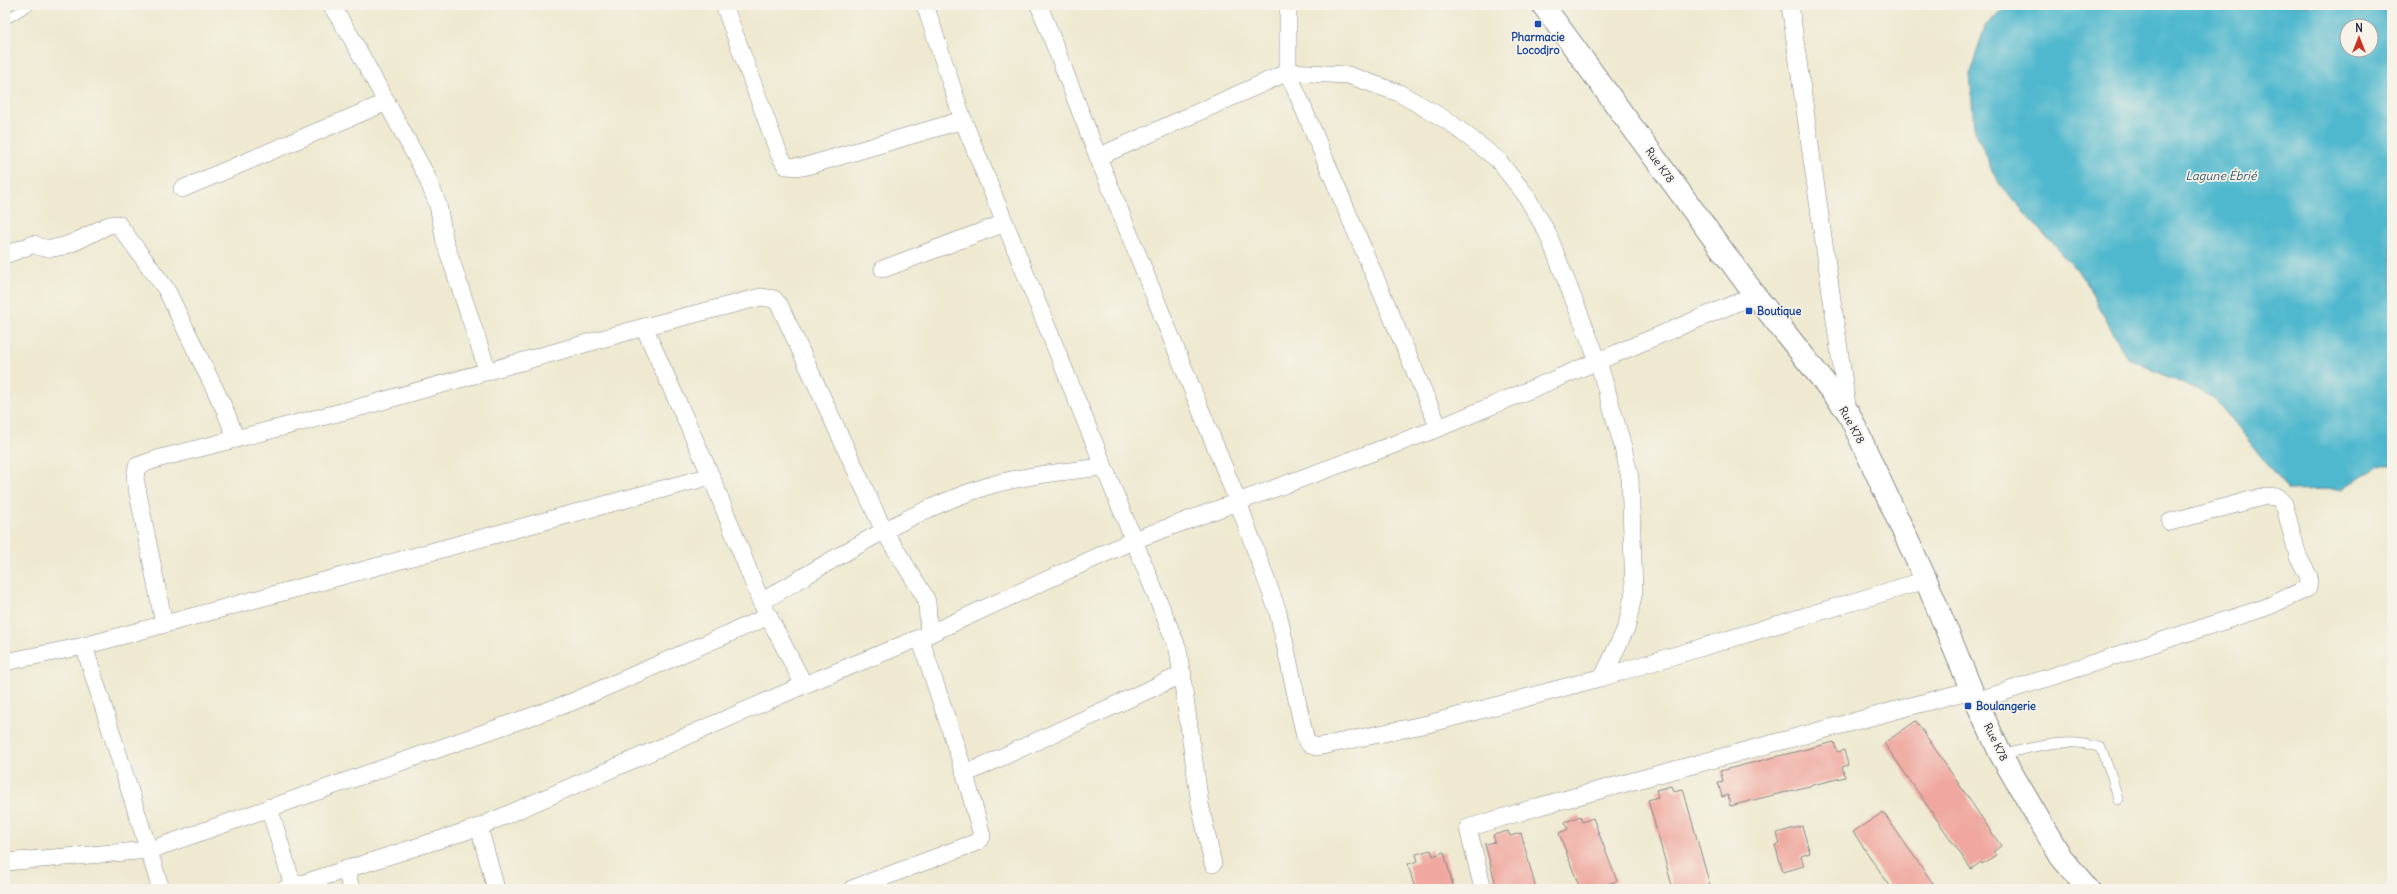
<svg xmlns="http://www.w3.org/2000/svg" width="2397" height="894" font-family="Delius,sans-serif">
<rect width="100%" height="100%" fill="#f7f3e8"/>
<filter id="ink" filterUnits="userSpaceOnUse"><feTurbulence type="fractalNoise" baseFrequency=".025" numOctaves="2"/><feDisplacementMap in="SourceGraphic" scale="8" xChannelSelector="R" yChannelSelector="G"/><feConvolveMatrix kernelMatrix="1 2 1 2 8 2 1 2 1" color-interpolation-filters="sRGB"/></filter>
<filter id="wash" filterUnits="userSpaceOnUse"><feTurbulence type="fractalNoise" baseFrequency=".012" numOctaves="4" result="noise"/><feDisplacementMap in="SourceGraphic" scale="16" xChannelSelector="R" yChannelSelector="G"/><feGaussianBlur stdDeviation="0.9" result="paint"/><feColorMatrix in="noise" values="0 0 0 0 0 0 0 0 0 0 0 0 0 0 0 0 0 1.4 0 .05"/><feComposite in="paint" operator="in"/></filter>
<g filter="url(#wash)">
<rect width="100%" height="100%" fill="#eee9d0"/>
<!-- water -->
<path fill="#50b8ce" stroke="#396d84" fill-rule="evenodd" d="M2008 5H2392V465H2378L2342 489 2288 490 2214 398 2127 358 2082 276 2000 185 1974 129 1970 73 1985 26ZM2347 26H2371V50H2347Z"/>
<g id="blocks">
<!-- building -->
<g fill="#efa79f">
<polygon points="1916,721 2001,846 1993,852 1996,855 1982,864 1981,862 1971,869 1884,743"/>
<polygon points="1834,742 1837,752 1844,750 1848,765 1842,767 1845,777 1730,806 1728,795 1722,797 1718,782 1723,781 1720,771"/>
<polygon points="1671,786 1673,791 1683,789 1711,889 1673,889 1648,800 1658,797 1656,790"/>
<polygon points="1883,812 1937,889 1892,889 1853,832"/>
<polygon points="1580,816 1582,822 1593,818 1617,881 1608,884 1610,889 1580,889 1559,833 1568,829 1565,822"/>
<polygon points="1802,826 1810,853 1801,856 1804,866 1783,872 1775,845 1780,844 1777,833"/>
<polygon points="1508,831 1510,836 1521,833 1536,889 1497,889 1485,844 1495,842 1493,835"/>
<polygon points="1431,850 1433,856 1444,852 1454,889 1415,889 1408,864 1418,861 1416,854"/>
</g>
</g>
</g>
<g filter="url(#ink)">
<use href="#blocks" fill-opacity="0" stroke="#888686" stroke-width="1"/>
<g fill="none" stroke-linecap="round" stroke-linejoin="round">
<!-- service casing -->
<g stroke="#888686" stroke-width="10">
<g id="service">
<polyline points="5,20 30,5"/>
<path d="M2001 755C2034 747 2068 736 2101 748L2112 777 2118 800"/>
</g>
</g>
<!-- minor casing -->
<g stroke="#888686" stroke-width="18">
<g id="minor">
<polyline points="331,5 351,37 426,175 438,205 445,242 488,372"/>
<polyline points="724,5 779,154 786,166 803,167 963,120"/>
<polyline points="925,5 963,120 1178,649 1200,804 1213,864"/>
<path d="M1039 5 1098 157 1238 502 1278 612 1305 737C1307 743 1310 745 1317 747L1432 723 1603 677 1926 580"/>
<polyline points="1288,5 1288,72 1439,428"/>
<polyline points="1790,5 1848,412"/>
<polyline points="1098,157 1288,72 1348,75 1399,93 1448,121 1497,159 1525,194 1547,232 1598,361 1622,443 1630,478 1634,591 1627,626 1603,677"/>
<polyline points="182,189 387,102"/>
<path d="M5 255 34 244C56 258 88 234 109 225L118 224 166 289 225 410 236 439"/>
<polyline points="883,269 1005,223"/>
<polyline points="644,327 711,476 761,602 804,685"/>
<path d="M761 602C833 560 906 512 985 487 1022 475 1064 472 1102 467"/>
<polyline points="164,624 135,478 137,466 157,459 361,407 644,327 761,297 774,299 780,306 884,531 924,595 927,602 929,634"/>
<polyline points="84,646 161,889"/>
<polyline points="5,662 84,646 711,476"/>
<polyline points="1976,701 2267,607 2308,588 2309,577 2298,556 2284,504 2277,497 2266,496 2170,522"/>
<polyline points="965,774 1183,674"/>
<polyline points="269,807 293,886"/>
<polyline points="479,827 496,889"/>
<polyline points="5,862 150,850 572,702 769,616"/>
<polyline points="346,869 351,889"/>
<polyline points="285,889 479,827 804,685 929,634 1134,540 1439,428 1755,295"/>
<polyline points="852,889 977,842 982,836 965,774 920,638"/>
<polyline points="1483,889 1468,828 1537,807 1971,690"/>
</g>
</g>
<!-- tertiary casing -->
<g stroke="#888686" stroke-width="24">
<polyline id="tertiary" points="1543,5 1755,295 1848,412 1926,580 1976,701 2001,755 2061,857 2088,889"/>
</g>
<!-- service -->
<use href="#service" stroke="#fff" stroke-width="9"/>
<!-- minor -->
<use href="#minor" stroke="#fff" stroke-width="17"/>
<!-- tertiary -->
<use href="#tertiary" stroke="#fff" stroke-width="22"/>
</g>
</g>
<!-- markers -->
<g fill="#1a4fb4" stroke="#f7f3e8" stroke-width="1.5">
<rect x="1534" y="20" width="8" height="8" rx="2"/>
<rect x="1745" y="307" width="8" height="8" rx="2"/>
<rect x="1964" y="702" width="8" height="8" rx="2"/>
</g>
<g text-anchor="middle" stroke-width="3.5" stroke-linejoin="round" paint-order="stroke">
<!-- transit labels -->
<g font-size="11" font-weight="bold" fill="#164399" stroke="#f7f3e8" text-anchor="start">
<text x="1538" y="41" text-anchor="middle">Pharmacie<tspan x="1538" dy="13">Locodjro</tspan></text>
<text x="1757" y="315">Boutique</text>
<text x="1976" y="710">Boulangerie</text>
</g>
<!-- street labels -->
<g font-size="11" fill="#22223b" stroke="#f7f3e8">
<text transform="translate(1660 165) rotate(54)" y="4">Rue K78</text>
<text transform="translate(1852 425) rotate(61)" y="4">Rue K78</text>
<text transform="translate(1996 742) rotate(64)" y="4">Rue K78</text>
</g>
<!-- water labels -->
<g font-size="12" font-style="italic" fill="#32566e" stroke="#f7f3e8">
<text x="2221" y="180">Lagune Ébrié</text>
</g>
</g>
<!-- margin -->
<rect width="2397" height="894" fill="none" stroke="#f7f3e8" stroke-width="20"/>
<!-- north arrow -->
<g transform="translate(2359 38)"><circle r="19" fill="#f7f3e8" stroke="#a29fa3"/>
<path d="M0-3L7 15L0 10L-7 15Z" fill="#c8321e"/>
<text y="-6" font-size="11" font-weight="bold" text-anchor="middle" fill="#22223b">N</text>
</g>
</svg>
